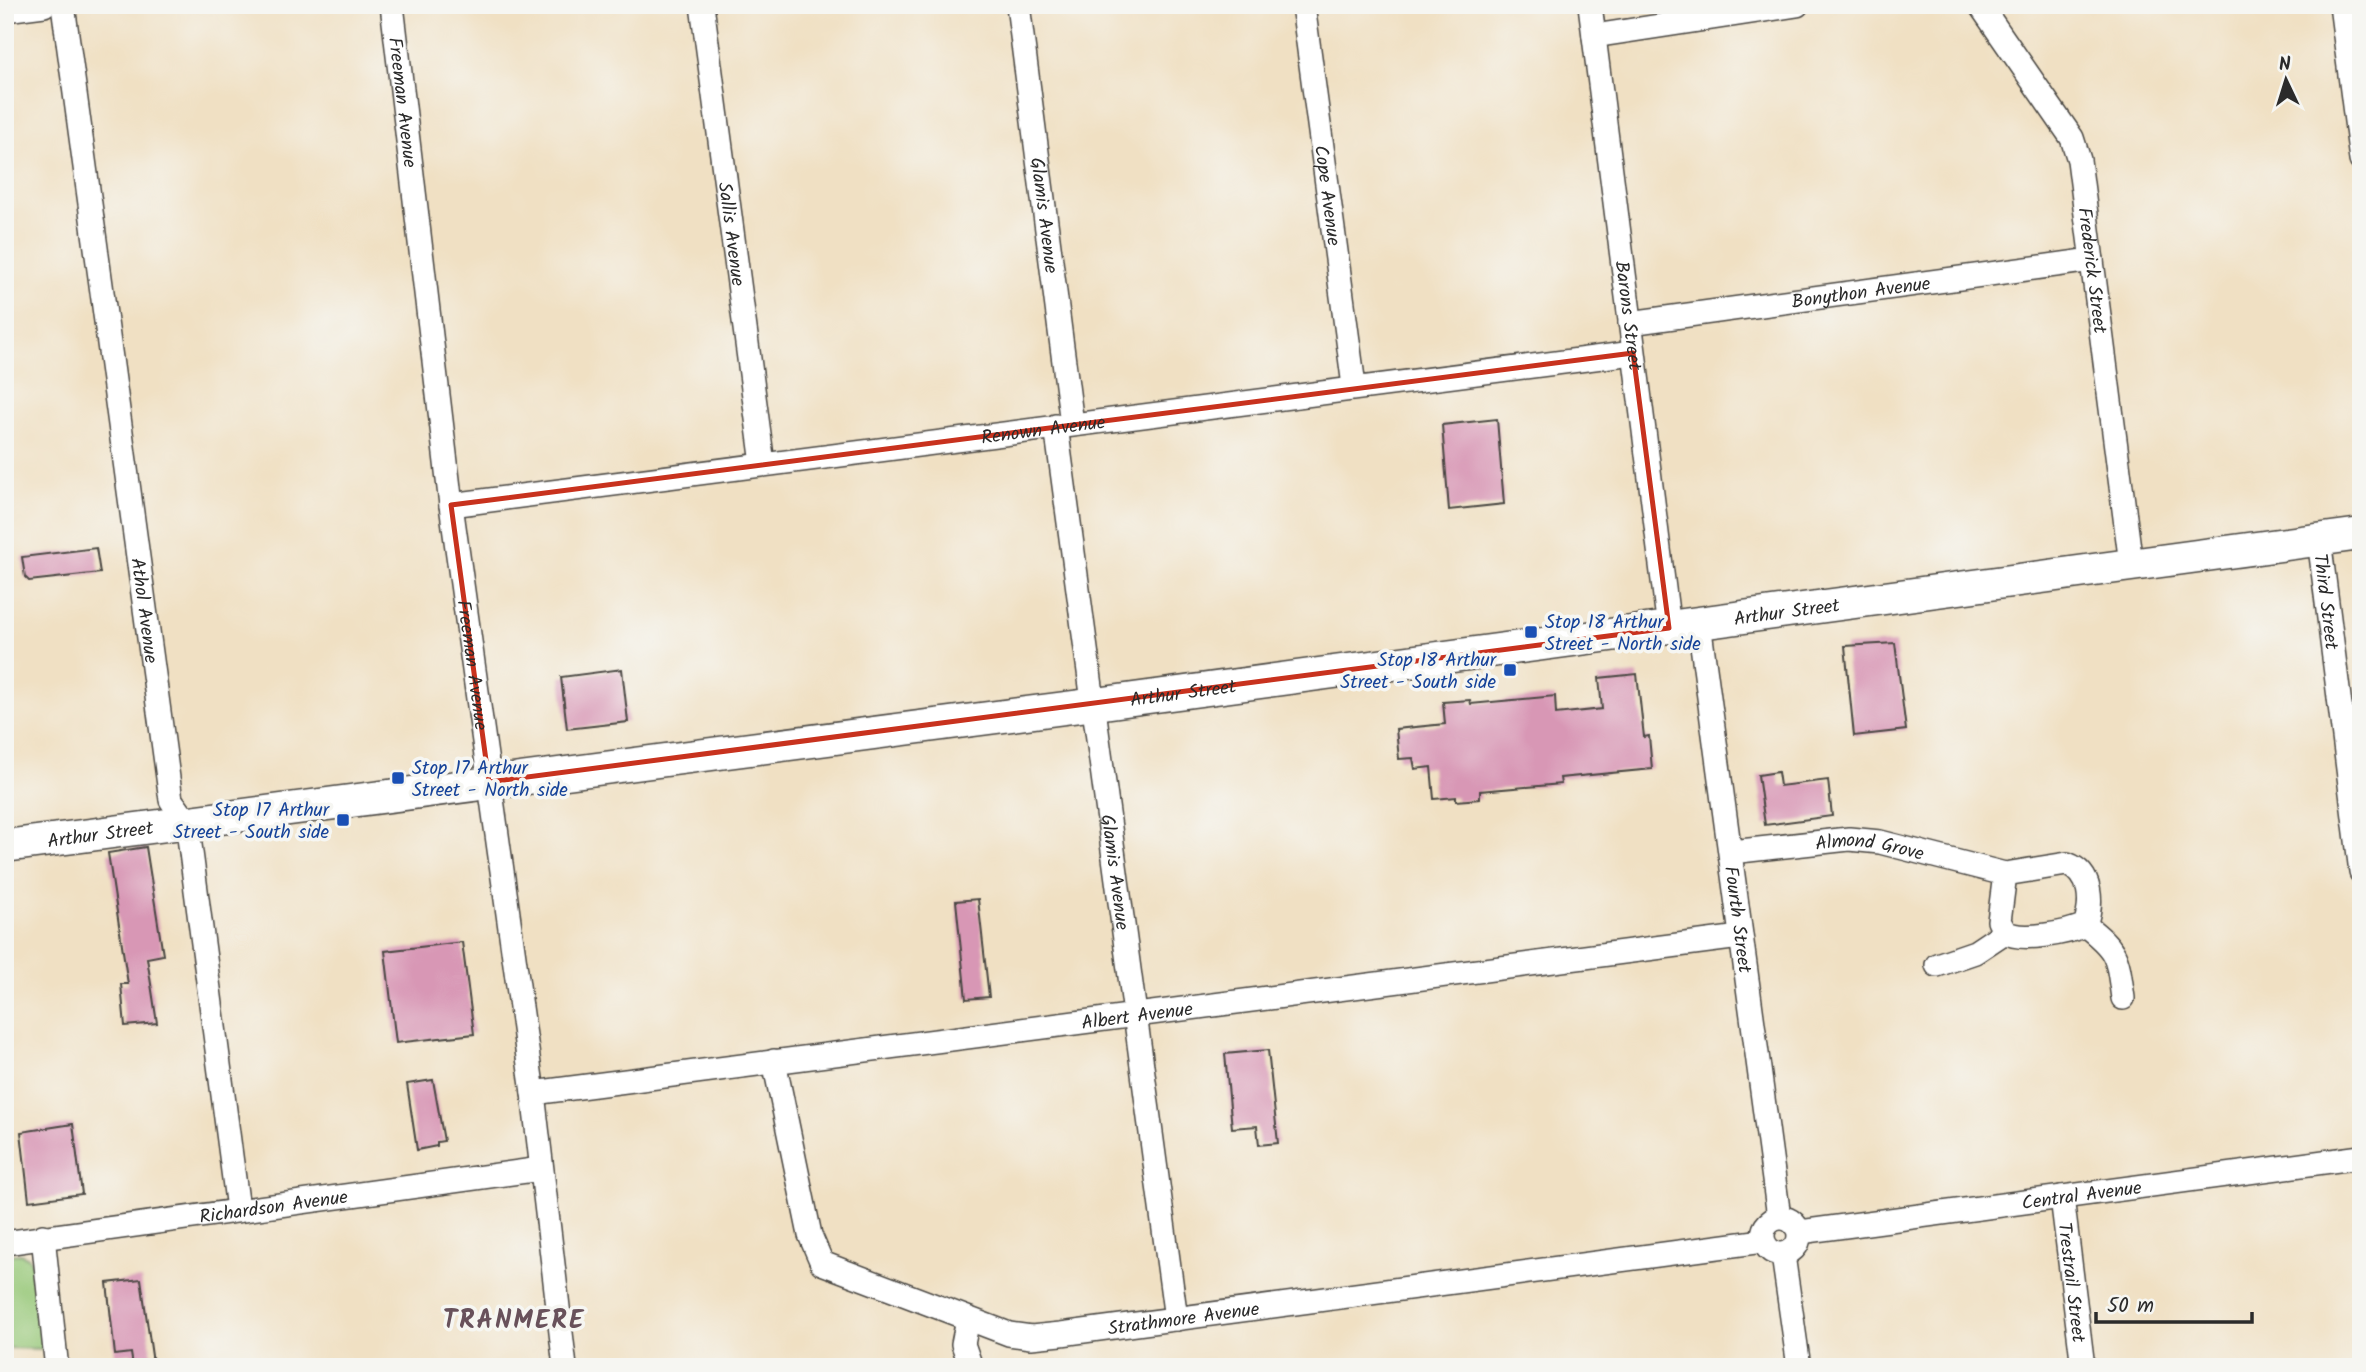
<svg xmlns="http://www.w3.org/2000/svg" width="2366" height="1372" font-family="Kalam,sans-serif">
<rect width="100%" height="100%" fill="#f6f6f2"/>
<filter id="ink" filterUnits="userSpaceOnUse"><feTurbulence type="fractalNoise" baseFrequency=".0143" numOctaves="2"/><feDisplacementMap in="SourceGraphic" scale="14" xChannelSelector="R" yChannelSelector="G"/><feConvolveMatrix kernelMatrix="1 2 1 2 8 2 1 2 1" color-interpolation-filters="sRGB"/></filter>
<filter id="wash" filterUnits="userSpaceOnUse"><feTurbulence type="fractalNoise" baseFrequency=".00686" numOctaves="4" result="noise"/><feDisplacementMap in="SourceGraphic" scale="28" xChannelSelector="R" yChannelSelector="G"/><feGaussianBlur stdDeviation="1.57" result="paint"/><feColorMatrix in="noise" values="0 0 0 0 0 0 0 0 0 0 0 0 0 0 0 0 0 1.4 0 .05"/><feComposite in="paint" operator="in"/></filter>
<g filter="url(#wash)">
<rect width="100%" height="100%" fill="#f0e0c3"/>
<!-- green -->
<polygon fill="#97c878" stroke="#617a52" stroke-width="2" points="20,1254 29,1258 35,1271 45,1349 5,1348 5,1255"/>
<g id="blocks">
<!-- building -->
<g fill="#d897b5">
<polygon points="1497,419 1504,504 1449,510 1442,425"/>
<polygon points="96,548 100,573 29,581 25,577 22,557"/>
<polygon points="1895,643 1906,730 1854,736 1845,646"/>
<polygon points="622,669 628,722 567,729 561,677"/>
<polygon points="1637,674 1644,737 1649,736 1652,769 1560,778 1561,784 1480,791 1480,799 1456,801 1456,797 1434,799 1431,767 1415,769 1413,758 1399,759 1396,729 1445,724 1443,702 1470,700 1471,704 1555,696 1556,714 1602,709 1599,678"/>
<polygon points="1778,772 1780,786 1828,780 1832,816 1765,825 1758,775"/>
<polygon points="146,847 163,955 147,958 157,1023 125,1026 121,984 128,984 108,853"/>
<polygon points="978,899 989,997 966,999 956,901"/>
<polygon points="462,942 474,1034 396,1043 385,951"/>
<polygon points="1268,1050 1278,1143 1259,1145 1257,1126 1232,1128 1225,1054"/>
<polygon points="433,1080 444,1141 437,1142 437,1146 417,1150 407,1084"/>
<polygon points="73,1124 82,1194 29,1201 21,1132"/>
<polygon points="141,1279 153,1363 133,1366 131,1353 115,1355 107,1283"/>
</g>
</g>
</g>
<g filter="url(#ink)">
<use href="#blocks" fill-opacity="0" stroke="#494642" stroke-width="2"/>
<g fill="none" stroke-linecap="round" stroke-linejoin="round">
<!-- street casing -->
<g stroke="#494642" stroke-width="26">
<g id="street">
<path id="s1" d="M63 5 171 800 187 822 238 1209"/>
<path id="s2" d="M392 5 451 505 533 1093 565 1367"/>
<path id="s3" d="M702 5 763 464"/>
<path id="s4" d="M1018 5 1072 424"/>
<path id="s5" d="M1303 5 1354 386"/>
<path id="s6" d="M1590 5 1669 628"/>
<path id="s7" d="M1980 5 2072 138 2079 160 2131 564"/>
<polyline points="2341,5 2361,160"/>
<polyline points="5,10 44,5"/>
<polyline points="1594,36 1797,5"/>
<path id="s8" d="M1630 323 2092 260"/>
<path id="s9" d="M1056 426 1176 1319"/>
<path id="s10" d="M451 505 1633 353"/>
<path id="s11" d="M2319 539 2361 872"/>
<path id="s12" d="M1699 623 1779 1217"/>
<path id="s13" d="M1731 852 1849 839 1880 842 2005 874 2067 864C2092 873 2093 903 2085 925 2068 933 2022 942 2005 932L1999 921 2005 874"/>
<path d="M2085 925C2119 952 2117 956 2123 998"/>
<polyline points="1937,965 1975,952 2005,932"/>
<path id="s14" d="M774 1061 810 1235 822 1263 1009 1334 1031 1337 1061 1334 1763 1241"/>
<path id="s15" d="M533 1093 1740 937"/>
<path id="s16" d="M2062 1197 2083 1367"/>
<circle cx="1781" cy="1236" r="18"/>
<path id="s17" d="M1800 1232 2361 1157"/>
<polyline points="43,1236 56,1360"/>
<path id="s18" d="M5 1243 541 1169"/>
<polyline points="1783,1255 1799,1367"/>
<polyline points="968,1319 963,1344 971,1367"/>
</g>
</g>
<!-- secondary casing -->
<g stroke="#494642" stroke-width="35">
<g id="secondary">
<path id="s19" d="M5 846 1096 704 2361 534"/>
</g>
</g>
<!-- path -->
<polyline stroke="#494642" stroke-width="3.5" stroke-dasharray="5 5" stroke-linecap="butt" points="5,1363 35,1366"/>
<!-- street -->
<use href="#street" stroke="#fff" stroke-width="23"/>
<!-- secondary -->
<use href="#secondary" stroke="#fff" stroke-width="32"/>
</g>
</g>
<!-- marked area -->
<path fill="none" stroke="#c8321e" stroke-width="5" stroke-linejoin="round" d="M1633 353 1669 628 489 782 451 505Z"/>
<!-- markers -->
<g fill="#1a4fb4" stroke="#f6f6f2" stroke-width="2.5">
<rect x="1524" y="625" width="14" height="14" rx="3.5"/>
<rect x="1503" y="663" width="14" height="14" rx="3.5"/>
<rect x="391" y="771" width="14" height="14" rx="3.5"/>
<rect x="336" y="813" width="14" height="14" rx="3.5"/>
</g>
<g text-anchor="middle" stroke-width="7" stroke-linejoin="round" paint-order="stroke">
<!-- street labels -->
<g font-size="19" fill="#2b2b2b" stroke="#f6f6f2">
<text dy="7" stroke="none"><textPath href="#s2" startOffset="98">Freeman Avenue</textPath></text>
<text dy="7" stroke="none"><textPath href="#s5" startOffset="192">Cope Avenue</textPath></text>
<text dy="7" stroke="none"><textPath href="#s4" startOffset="212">Glamis Avenue</textPath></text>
<text dy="7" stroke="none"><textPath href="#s3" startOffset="231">Sallis Avenue</textPath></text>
<text dy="7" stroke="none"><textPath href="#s7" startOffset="296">Frederick Street</textPath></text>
<text dy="7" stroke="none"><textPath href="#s8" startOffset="233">Bonython Avenue</textPath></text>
<text dy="7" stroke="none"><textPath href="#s6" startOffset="313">Barons Street</textPath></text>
<text dy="7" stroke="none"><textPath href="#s10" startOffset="597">Renown Avenue</textPath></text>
<text dy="7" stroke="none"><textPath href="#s11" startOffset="63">Third Street</textPath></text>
<text dy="7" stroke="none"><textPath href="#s1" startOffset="611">Athol Avenue</textPath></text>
<text dy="7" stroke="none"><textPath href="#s19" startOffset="1797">Arthur Street</textPath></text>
<text dy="7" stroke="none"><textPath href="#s2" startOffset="665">Freeman Avenue</textPath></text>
<text dy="7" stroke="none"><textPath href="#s19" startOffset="1188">Arthur Street</textPath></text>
<text dy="7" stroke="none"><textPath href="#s19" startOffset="96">Arthur Street</textPath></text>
<text dy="7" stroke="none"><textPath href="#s13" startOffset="140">Almond Grove</textPath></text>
<text dy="7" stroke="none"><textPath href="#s9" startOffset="450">Glamis Avenue</textPath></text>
<text dy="7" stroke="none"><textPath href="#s12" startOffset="299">Fourth Street</textPath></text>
<text dy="7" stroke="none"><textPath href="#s15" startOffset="609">Albert Avenue</textPath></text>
<text dy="7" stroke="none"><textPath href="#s17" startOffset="284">Central Avenue</textPath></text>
<text dy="7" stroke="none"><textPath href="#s18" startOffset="271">Richardson Avenue</textPath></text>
<text dy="7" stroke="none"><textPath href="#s16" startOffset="86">Trestrail Street</textPath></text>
<text dy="7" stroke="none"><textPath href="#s14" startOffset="584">Strathmore Avenue</textPath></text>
</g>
<!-- transit labels -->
<g font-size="19" fill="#164399" stroke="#f6f6f2" text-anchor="start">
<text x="1545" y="628">Stop 18 Arthur<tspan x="1545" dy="22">Street - North side</tspan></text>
<text x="1496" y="666" text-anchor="end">Stop 18 Arthur<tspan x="1496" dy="22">Street - South side</tspan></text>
<text x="412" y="774">Stop 17 Arthur<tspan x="412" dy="22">Street - North side</tspan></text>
<text x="329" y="816" text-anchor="end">Stop 17 Arthur<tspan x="329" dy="22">Street - South side</tspan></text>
</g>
<!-- district labels -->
<g font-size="26" font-weight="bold" letter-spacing="2" fill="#68515b" stroke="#f6f6f2">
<text x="514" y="1328">TRANMERE</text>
</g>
</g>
<!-- margin -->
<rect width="2366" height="1372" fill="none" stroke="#f6f6f2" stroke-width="28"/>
<!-- north arrow -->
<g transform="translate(2286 80) rotate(356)" stroke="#f6f6f2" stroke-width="5" paint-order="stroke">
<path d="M0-5L12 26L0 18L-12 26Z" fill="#2b2b2b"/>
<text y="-10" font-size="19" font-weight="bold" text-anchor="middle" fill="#2b2b2b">N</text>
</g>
<!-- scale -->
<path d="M2096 1312v10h156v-10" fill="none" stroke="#2b2b2b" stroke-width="3.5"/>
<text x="2107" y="1312" font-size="21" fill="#2b2b2b" stroke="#f6f6f2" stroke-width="5" paint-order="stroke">50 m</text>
</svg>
